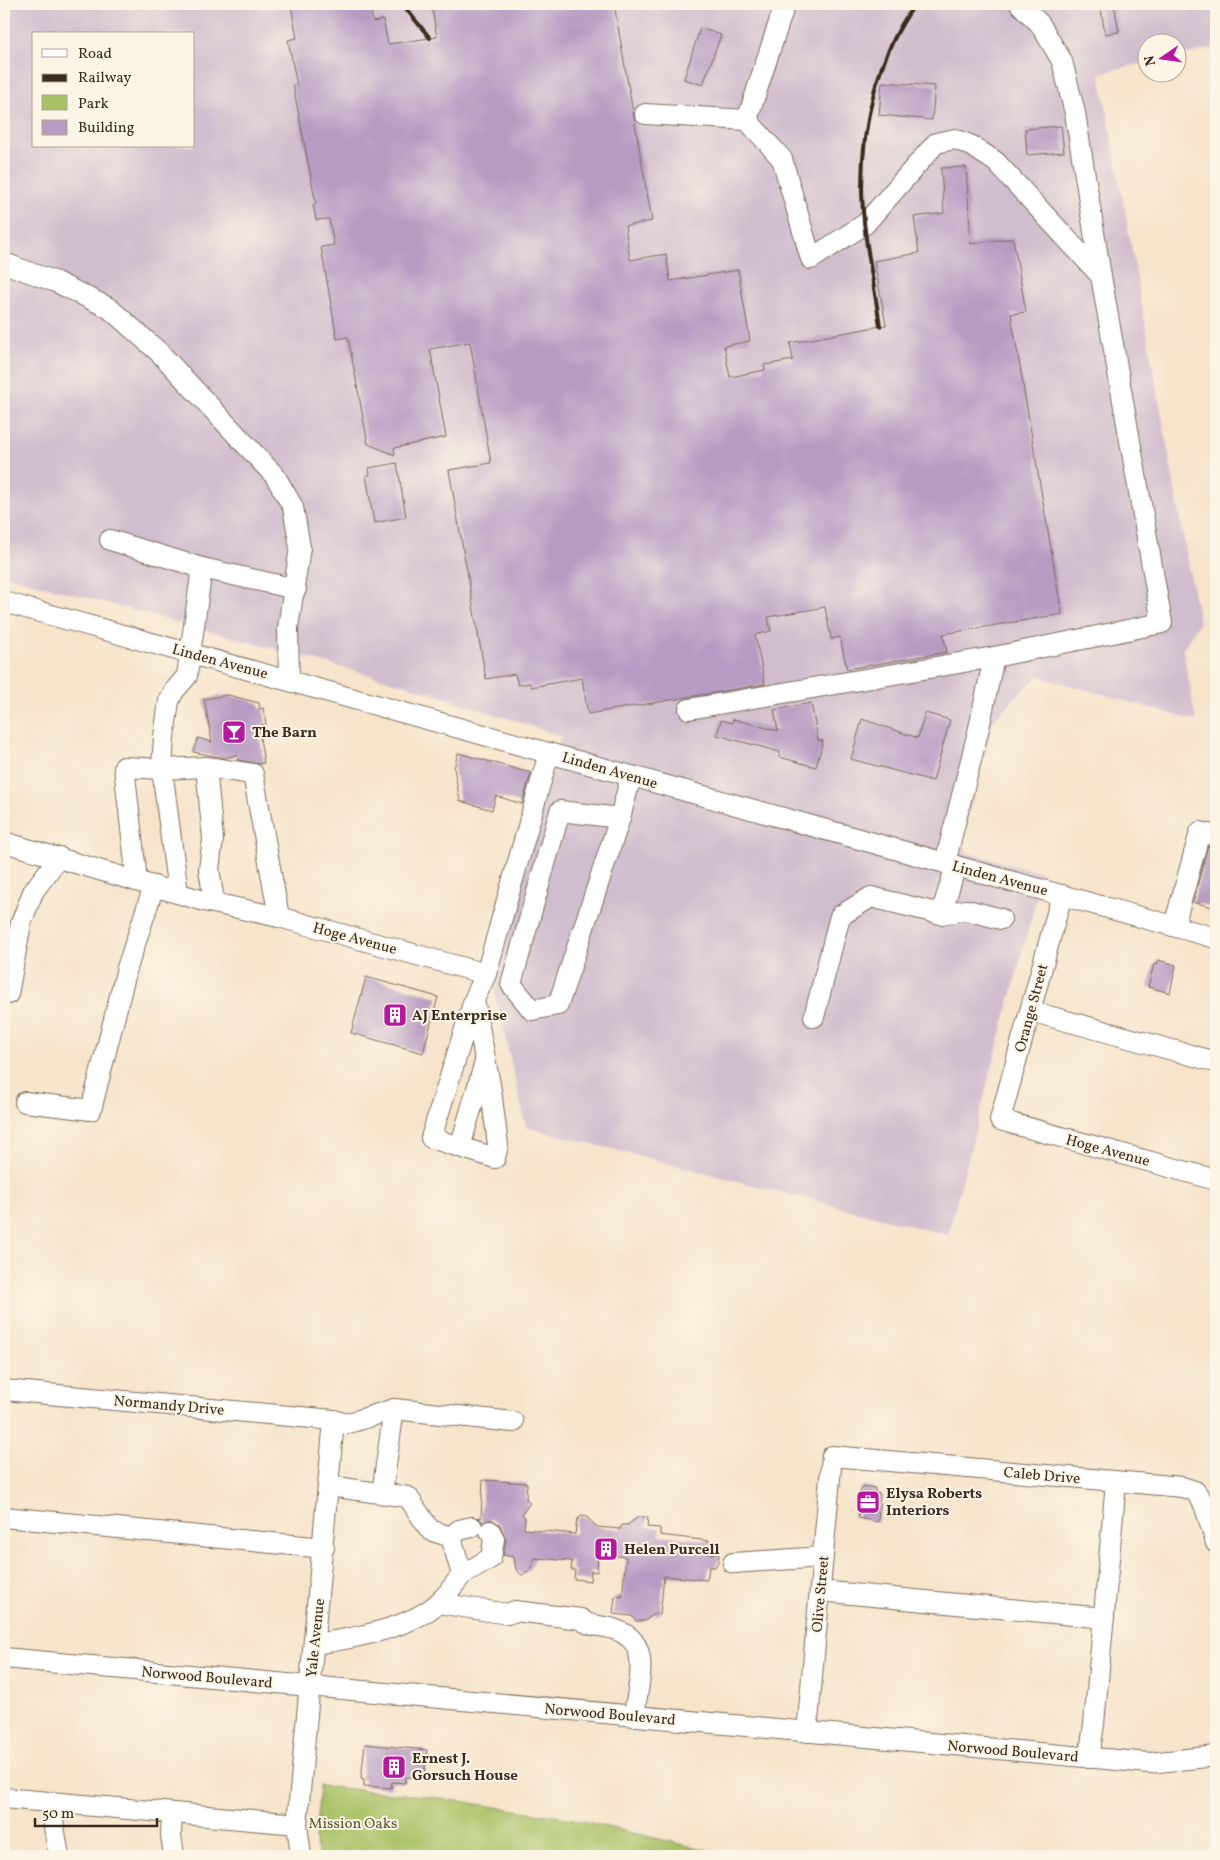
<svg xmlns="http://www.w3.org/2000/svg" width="1220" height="1860" font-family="Vollkorn,serif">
<rect width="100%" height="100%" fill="#fcf5e5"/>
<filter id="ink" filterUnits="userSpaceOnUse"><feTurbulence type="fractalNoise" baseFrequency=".02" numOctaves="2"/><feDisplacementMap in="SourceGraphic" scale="10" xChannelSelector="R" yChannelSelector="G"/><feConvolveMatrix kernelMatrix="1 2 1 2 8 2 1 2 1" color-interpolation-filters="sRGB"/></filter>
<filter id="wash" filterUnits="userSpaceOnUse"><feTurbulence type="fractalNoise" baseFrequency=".0096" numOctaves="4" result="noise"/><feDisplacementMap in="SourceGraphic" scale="20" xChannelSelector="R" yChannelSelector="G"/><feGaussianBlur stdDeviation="1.12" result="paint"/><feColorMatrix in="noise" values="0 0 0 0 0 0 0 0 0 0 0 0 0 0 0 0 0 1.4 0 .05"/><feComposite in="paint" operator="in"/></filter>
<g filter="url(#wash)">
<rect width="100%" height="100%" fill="#f6e4cb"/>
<!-- industrial -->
<path fill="#d0bdce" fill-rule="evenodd" d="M4 4H1216V48L1178 56V42H1148L1147 62 1100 73 1199 623 1183 649 1196 721 1038 676 994 719 962 838 968 853 1043 873 948 1235 526 1127 494 988 561 736 410 686 4 575ZM34 34H194V146H34Z"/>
<!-- green -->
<polygon fill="#aac267" stroke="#727642" points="320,1786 433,1797 573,1819 732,1856 319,1856 315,1839"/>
<g id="blocks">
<!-- building -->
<g fill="#b69bc3">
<polygon points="301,4 369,4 373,22 383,20 388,44 437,37 431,4 614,4 652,221 625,226 630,260 666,254 670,281 738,270 750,341 724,346 730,377 765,370 764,365 793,360 790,343 886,325 874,261 919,253 914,217 944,213 941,168 966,167 971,244 1013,238 1026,312 1011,314 1062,614 943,634 947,652 847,669 840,637 831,639 825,607 768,617 771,631 755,635 765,684 588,714 582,678 531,687 530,683 518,685 515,674 486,679 449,470 491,463 470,342 430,349 446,437 394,448 395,455 368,444 348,337 337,339 321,247 334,245 329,219 316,220 313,204 316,204 293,85 297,85 288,40 297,38 291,6"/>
<polygon points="1100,4 1114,4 1119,32 1105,34"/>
<polygon points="700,28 721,35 703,85 684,79"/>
<polygon points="882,82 935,86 932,120 879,115"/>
<polygon points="1061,126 1064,152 1027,155 1025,129"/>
<polygon points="397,463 406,517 374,523 366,475 370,475 369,468"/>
<polygon points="228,695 259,703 260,709 263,708 266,724 261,725 262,731 259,732 264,763 258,764 238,760 237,755 225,758 193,752 198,738 212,742 204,699"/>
<polygon points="811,703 818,740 823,741 816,767 779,757 780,752 717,735 721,720 732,723 733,719 778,731 774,710"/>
<polygon points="925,713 950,720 933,781 851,759 862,719 918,738"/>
<polygon points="458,753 531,773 522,804 496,796 492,810 460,801 454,768"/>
<polygon points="1208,846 1216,848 1216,908 1193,902"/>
<polygon points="1158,960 1176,965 1170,993 1148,987 1154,964 1157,965"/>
<polygon points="366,977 438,997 423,1053 351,1033"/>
<polygon points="483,1480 527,1483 526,1499 530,1503 522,1514 525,1518 524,1529 575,1534 577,1520 581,1516 587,1517 597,1527 620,1529 622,1525 628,1525 638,1517 648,1517 647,1527 660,1528 660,1535 710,1541 708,1553 719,1554 718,1562 715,1567 709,1567 707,1580 664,1576 660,1615 654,1614 645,1621 636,1621 632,1616 613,1614 615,1596 622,1597 626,1557 598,1554 597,1572 591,1571 590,1581 574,1579 575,1570 571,1570 572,1561 547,1559 535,1558 530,1570 522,1575 516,1570 514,1557 503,1555 506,1540 500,1525 491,1519 483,1522 478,1517 481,1518"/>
<polygon points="862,1486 875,1488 875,1493 880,1494 878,1522 858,1518 859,1508 857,1505"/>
<polygon points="365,1744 427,1750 424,1778 406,1777 405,1783 392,1782 391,1788 364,1786 364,1780 361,1779"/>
</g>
</g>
</g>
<g filter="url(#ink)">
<use href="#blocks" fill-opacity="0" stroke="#7c6b5b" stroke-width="1"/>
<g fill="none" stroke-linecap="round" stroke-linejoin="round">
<!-- minor casing -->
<g stroke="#7c6b5b" stroke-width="22">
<g id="minor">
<polyline points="1020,4 1040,24 1062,61 1075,113 1101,276"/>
<polyline points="645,114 747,120 782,159 811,259 865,224 936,143 955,139 972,146 996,162 1101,276 1162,623 994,657 689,709"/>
<polyline points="747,120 785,4"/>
<polyline points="4,263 56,282 109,308 160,353 275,476 293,507 300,547 288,628 289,680"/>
<polyline points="110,540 202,568 296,589"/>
<polyline points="4,602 1216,938"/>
<polyline points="206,767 213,839 209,869 214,901"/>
<polyline points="620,818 560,811 511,984 532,1010 558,1005 620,818 631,776"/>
<polyline points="4,842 204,901 279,917 486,974 549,753"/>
<polyline points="945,863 979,728 994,657"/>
<polyline points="137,881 124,767 162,769 206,767 253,774 279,917"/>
<polyline points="178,893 162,769 164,737 169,701 174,691 187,676 202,568"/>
<polyline points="1062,895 1000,1120 1216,1180"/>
<polyline points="941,914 956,866"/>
<polyline points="1174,926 1200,832 1216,836"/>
<polyline points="4,993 8,994 21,923 33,892 59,857"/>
<polyline points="474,1000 491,1090 498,1145 495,1158 431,1138 474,1000 486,974"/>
<polyline points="1030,1011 1216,1062"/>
<polyline points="814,1017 840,916 871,897 941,914 967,910 1001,919"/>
<polyline points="25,1102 91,1110 127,968 154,886"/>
<polyline points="460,1147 484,1065"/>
<polyline points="4,1390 334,1420 346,1424 394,1409 513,1422"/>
<polyline points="382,1493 394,1409"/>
<polyline points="4,1517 324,1548"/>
<polyline points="451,1537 459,1530 472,1527"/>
<polyline points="733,1563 823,1557"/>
<polyline points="462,1575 491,1558 494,1539 490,1531"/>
<polyline points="820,1591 1104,1618"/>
<path d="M438 1603 508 1614 515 1611 581 1619C589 1627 599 1625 610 1628 655 1639 638 1681 634 1716"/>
<path d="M314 1644C351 1639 408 1629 437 1604 447 1596 454 1584 462 1575L451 1537 430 1530 408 1497 329 1486"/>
<polyline points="4,1658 1149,1763 1216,1756"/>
<polyline points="807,1732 832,1456 1182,1487 1195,1491 1204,1504 1216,1543"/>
<polyline points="1089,1758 1094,1724 1116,1482"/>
<polyline points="4,1798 297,1824"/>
<polyline points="50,1803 59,1856"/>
<polyline points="172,1813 171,1835 174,1856"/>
<polyline points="301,1856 297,1824 334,1420"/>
</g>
</g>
<!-- minor -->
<use href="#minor" stroke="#fff" stroke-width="20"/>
<!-- rail -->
<g stroke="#3b2a1e" stroke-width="4">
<polyline points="402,4 430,38"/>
<path d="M880 326C874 282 862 232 862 187 862 123 877 57 915 4"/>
</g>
</g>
</g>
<!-- icons -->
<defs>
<g id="bar-square" transform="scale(1.25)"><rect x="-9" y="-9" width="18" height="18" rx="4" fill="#b5179e" stroke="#fcf5e5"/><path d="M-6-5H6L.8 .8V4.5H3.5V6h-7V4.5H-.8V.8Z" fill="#fff"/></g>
<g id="building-square" transform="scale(1.25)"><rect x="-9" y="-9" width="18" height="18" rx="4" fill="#b5179e" stroke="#fcf5e5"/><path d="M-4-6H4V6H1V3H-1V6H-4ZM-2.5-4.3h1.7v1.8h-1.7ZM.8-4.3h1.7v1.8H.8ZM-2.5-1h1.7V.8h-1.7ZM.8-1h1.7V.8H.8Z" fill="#fff"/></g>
<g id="office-square" transform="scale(1.25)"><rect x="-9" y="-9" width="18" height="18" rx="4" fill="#b5179e" stroke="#fcf5e5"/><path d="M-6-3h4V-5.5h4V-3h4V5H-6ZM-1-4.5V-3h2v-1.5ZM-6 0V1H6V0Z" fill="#fff"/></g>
</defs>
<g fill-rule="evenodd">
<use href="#bar-square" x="234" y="732"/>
<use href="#building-square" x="395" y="1015"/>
<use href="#office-square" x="868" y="1502"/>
<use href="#building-square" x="606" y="1549"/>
<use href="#building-square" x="394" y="1767"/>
</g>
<g text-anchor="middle" stroke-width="4" stroke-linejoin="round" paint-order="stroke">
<!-- street labels -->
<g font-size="15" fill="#3b2a1e" stroke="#fcf5e5">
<text transform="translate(220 661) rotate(15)" y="5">Linden Avenue</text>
<text transform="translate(610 770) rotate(16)" y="5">Linden Avenue</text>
<text transform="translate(1000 878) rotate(15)" y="5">Linden Avenue</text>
<text transform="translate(355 938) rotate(15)" y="5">Hoge Avenue</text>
<text transform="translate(1031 1008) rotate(-75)" y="5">Orange Street</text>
<text transform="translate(1108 1150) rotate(15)" y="5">Hoge Avenue</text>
<text transform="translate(169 1405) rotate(5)" y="5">Normandy Drive</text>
<text transform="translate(1042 1475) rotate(5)" y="5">Caleb Drive</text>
<text transform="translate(820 1594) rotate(-85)" y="5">Olive Street</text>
<text transform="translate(315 1638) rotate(-84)" y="5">Yale Avenue</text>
<text transform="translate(207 1677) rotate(5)" y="5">Norwood Boulevard</text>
<text transform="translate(610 1714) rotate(5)" y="5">Norwood Boulevard</text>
<text transform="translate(1013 1751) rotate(5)" y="5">Norwood Boulevard</text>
</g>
<!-- poi labels -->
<g font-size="15" font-weight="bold" fill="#3b2a1e" stroke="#fcf5e5" text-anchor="start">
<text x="252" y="737">The Barn</text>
<text x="412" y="1020">AJ Enterprise</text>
<text x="886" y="1498">Elysa Roberts<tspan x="886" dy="17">Interiors</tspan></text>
<text x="624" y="1554">Helen Purcell</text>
<text x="412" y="1763">Ernest J.<tspan x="412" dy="17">Gorsuch House</tspan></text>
</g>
<!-- park labels -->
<g font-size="15" fill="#5c5834" stroke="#fcf5e5">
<text x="353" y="1828">Mission Oaks</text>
</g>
</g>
<!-- margin -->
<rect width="1220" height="1860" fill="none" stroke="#fcf5e5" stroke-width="20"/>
<!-- legend -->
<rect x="32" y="32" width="162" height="115" fill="#fcf5e5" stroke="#afa495"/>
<rect x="42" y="49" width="25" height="8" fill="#ffffff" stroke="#afa495"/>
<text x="78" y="58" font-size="15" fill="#3b2a1e">Road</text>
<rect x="42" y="74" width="25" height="8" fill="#3b2a1e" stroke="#afa495"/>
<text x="78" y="82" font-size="15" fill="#3b2a1e">Railway</text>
<rect x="42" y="95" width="25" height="15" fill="#aac267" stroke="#afa495"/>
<text x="78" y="108" font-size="15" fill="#3b2a1e">Park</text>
<rect x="42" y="120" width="25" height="15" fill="#b69bc3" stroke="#afa495"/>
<text x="78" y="132" font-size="15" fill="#3b2a1e">Building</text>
<!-- north arrow -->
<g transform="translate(1162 58) rotate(257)"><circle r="24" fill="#fcf5e5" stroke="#afa495"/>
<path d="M0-4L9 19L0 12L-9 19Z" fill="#b5179e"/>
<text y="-8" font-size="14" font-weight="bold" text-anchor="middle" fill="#3b2a1e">N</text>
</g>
<!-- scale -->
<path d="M35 1818v8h122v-8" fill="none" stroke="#3b2a1e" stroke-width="2.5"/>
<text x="42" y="1818" font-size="15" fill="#3b2a1e" stroke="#fcf5e5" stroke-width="4" paint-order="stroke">50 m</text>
</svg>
